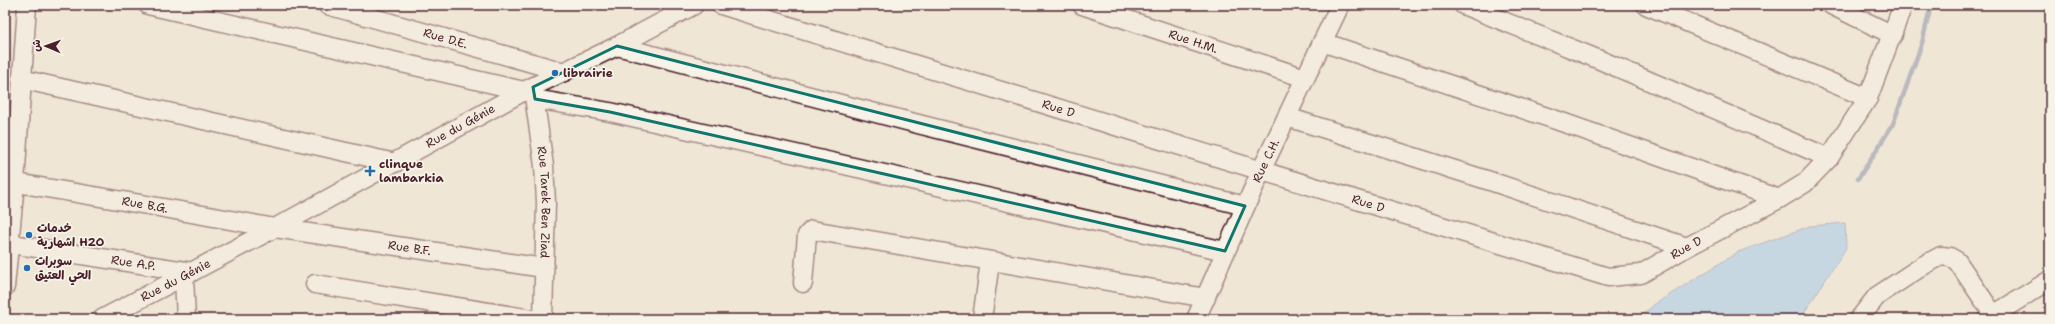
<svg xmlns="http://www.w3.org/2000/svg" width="2055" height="324" font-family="'Shantell Sans','Playpen Sans Arabic',sans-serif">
<rect width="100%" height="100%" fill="#f0e6d5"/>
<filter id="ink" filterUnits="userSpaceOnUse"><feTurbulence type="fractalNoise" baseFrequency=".025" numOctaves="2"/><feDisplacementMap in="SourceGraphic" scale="8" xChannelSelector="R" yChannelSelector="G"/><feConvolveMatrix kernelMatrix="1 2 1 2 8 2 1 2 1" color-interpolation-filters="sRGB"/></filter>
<g filter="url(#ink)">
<!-- water -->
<polygon fill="#96c5f1" stroke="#7883a2" points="1845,223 1846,248 1800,319 1637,319 1655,304 1738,252 1810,226"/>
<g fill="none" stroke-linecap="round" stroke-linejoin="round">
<!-- stream -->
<polyline stroke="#7883a2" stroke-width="4.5" points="1858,179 1893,124 1922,43 1931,5"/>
<!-- minor casing -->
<g stroke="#4a1f2b" stroke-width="21">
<g id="minor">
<polyline points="148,5 524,91"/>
<path id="s1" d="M327 5 564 72"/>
<path id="s2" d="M721 5 1608 277 1641 274 1687 247 1779 199 1805 183 1829 158 1868 98 1903 5"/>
<path id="s3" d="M1082 5 1305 78"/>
<polyline points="1463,5 1600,60 1829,158"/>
<polyline points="1646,5 1868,98"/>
<polyline points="1831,5 1893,35"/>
<polyline points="1322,42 1556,120 1779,199"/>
<polyline points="617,46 922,125 1245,206"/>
<polyline points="21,79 395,163"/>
<path id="s4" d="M533 89 544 166 546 202 543 319"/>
<polyline points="535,99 610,112 1225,251"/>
<polyline points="1287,117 1490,181 1687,247"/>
<path id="s5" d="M5 181 147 205 275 228 544 268"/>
<path id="s6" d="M5 243 192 272"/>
<polyline points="184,277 186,319"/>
<polyline points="803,283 807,235 812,230 1206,298"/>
<polyline points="315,284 532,319"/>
<polyline points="5,287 15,183 27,5"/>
<path id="s7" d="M102 319 275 228 524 91 617 46 694 5"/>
<polyline points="982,319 990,262"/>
<path id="s8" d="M1196 319 1261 171 1340 5"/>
<polyline points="1859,319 1877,296 1924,265 1941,256 1950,257 1957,261 1993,314"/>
<polyline points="1987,319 2050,280"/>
</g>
</g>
<!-- minor -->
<use href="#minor" stroke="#f7f3e8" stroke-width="18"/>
</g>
</g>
<!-- marked area -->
<path d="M0 0H2055V324H0ZM617 46 1245 206 1225 251 610 112 535 99 533 87Z" fill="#f0e6d5" fill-opacity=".55" fill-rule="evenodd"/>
<path fill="none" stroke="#0f766e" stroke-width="3" stroke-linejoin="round" d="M617 46 1245 206 1225 251 610 112 535 99 533 87Z"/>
<!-- markers -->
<g fill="#1f6fb2" stroke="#f7f3e8" stroke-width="1.5">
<circle cx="555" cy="73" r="4"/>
<path d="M368 165h4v4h4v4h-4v4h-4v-4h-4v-4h4z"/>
<circle cx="29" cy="235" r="4"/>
<circle cx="27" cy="268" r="4"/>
</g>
<g text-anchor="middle" stroke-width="3.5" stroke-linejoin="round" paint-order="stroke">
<!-- street labels -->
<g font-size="12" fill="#4a1f2b" stroke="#f7f3e8">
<text dy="4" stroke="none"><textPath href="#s1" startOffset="123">Rue D.E.</textPath></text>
<text dy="4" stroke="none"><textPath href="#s3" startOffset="117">Rue H.M.</textPath></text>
<text dy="4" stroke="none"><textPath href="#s2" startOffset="353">Rue D</textPath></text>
<text dy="4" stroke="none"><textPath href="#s7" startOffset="407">Rue du Génie</textPath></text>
<text dy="4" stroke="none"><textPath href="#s8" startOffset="173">Rue C.H.</textPath></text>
<text dy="4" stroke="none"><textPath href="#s4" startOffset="114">Rue Tarek Ben Ziad</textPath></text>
<text dy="4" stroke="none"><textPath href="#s2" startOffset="677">Rue D</textPath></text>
<text dy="4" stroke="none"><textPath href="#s5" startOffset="142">Rue B.G.</textPath></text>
<text dy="4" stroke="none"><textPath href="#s5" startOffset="410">Rue B.F.</textPath></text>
<text dy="4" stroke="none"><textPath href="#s2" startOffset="1013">Rue D</textPath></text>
<text dy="4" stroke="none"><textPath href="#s6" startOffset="130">Rue A.P.</textPath></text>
<text dy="4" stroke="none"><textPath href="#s7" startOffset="83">Rue du Génie</textPath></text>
</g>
<!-- poi labels -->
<g font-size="12" font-weight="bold" fill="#4a1f2b" stroke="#f7f3e8" text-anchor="start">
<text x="563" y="77">librairie</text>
<text x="379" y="168">clinque<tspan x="379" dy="14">lambarkia</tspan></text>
<text x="37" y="232">خدمات<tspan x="37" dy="14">اشهارية H2O</tspan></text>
<text x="35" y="265">سوبرات<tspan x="35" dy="14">الحي العتيق</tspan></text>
</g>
</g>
<!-- margin -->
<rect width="2055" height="324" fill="none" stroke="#f7f3e8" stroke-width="20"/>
<rect x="10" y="10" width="2035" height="304" fill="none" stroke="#4a1f2b" stroke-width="1.5" filter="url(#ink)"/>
<!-- north arrow -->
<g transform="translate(46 46) rotate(272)" stroke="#f7f3e8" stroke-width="3" paint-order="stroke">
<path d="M0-3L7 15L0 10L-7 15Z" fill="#4a1f2b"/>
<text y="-6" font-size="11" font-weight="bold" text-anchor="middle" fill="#4a1f2b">ش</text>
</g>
</svg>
